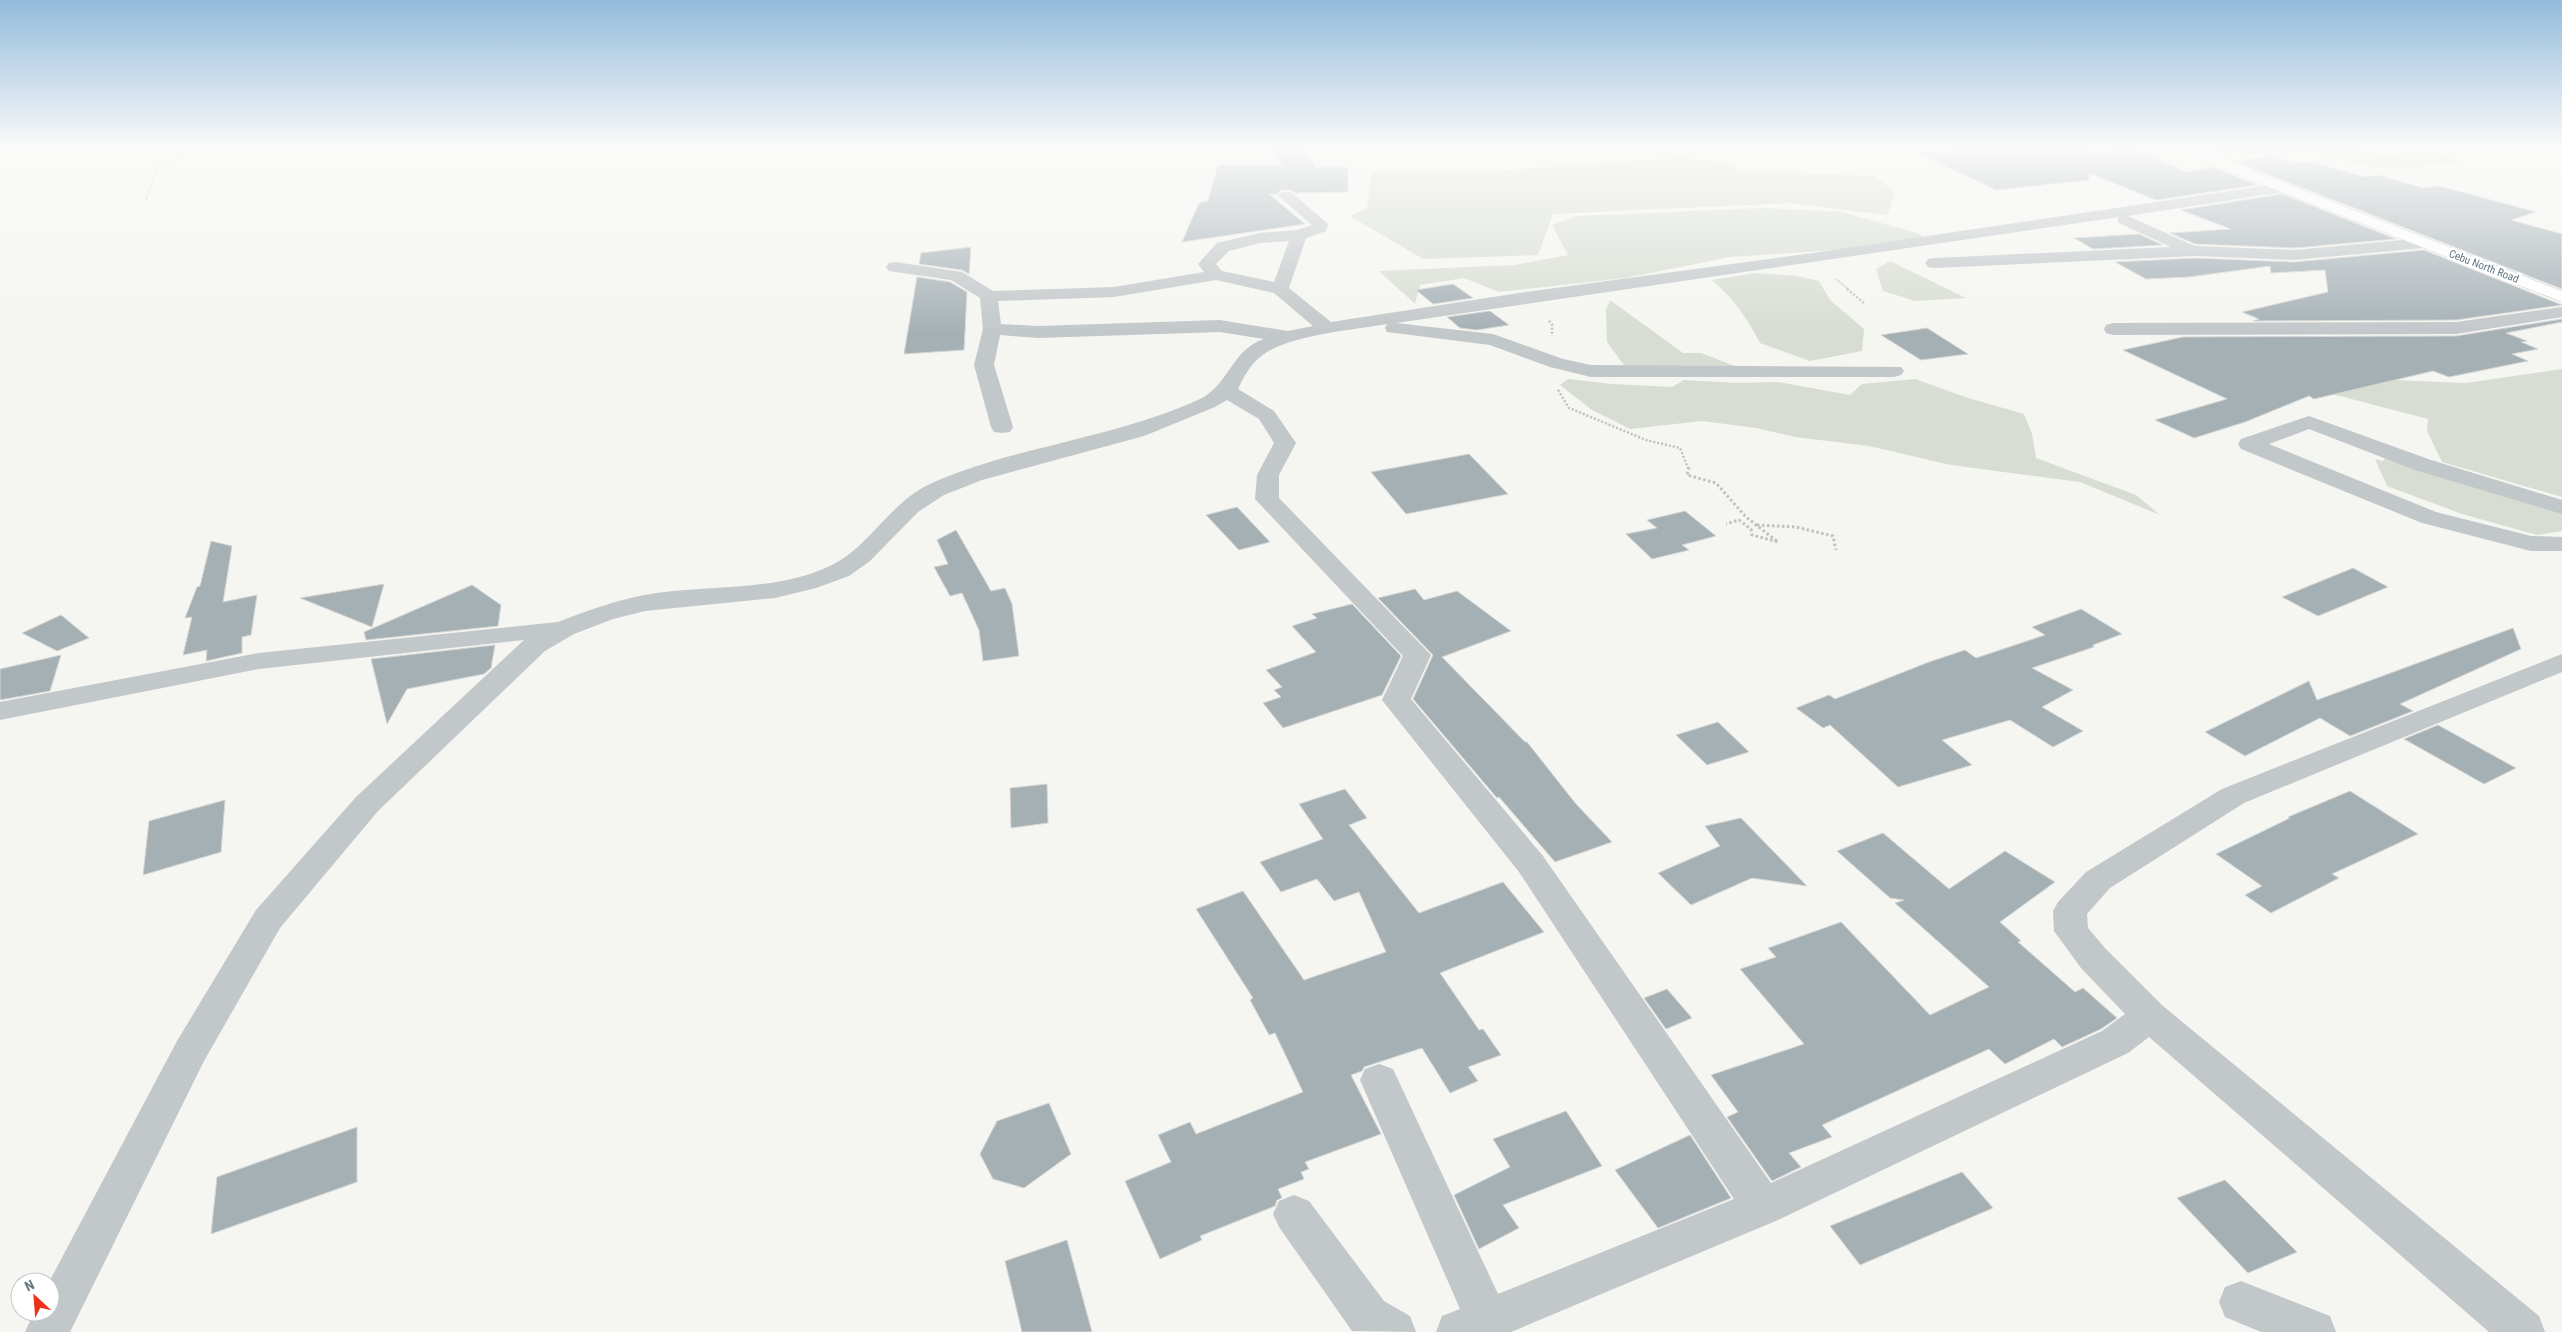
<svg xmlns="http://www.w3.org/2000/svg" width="2562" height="1332" font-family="'Roboto Condensed',sans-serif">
<rect width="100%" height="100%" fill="#f5f5f1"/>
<!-- green -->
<g fill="#d7ddd2">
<path d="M2206 148H2360L2392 158C2426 144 2426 149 2460 161L2419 167 2368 166 2310 152 2224 155Z"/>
<polygon points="1680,157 1730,163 1742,171 1876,176 1895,193 1887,215 1790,203 1553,214 1538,255 1423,259 1350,216 1367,208 1372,171 1512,170"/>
<polygon points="1763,208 1842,212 1920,234 1925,241 1850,249 1730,257 1625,278 1499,292 1464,278 1420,285 1415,304 1379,271 1515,265 1568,255 1552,225 1578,216"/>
<polygon points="1890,261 1966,298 1915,301 1883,291 1876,269"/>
<path d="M1756 273 1797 276 1819 281 1830 300 1864 329 1862 351 1810 361 1760 343C1747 318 1734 299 1712 280Z"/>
<polygon points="1610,300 1683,353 1701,353 1735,366 1685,373 1627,369 1607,342 1606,310"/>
<polygon points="2562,369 2562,497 2442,462 2427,431 2428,419 2340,396 2219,373 2466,383"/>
<polygon points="1568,379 1612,384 1672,387 1684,380 1737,383 1778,382 1850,395 1862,384 1915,379 1968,398 2024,414 2032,434 2036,458 2136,495 2160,515 2080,482 1951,465 1869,446 1795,437 1756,428 1702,421 1630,429 1592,410 1560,385"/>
<polygon points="2387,456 2562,510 2562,531 2537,535 2462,514 2387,486 2375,459 2383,461"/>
</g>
<!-- building -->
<g fill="#a5b0b5" stroke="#d6d6d4">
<polygon points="1270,148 1302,148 1316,167 1348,167 1348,192 1295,193 1291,190 1281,190 1277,194 1269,194 1305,224 1182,242 1199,203 1208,201 1218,165 1283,166"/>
<polygon points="1948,148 2087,148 2087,153 2133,149 2187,172 2212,167 2258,185 2156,200 2089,173 2089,180 1996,190 1916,152 1953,151"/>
<polygon points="2271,155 2297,163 2307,161 2366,177 2378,175 2423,188 2439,186 2536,212 2511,220 2562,234 2562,289 2236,162"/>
<polygon points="2282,194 2396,239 2294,248 2195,244 2170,233 2231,229 2181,210"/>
<polygon points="2139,234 2163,245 2093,249 2074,238"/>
<polygon points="971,247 969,274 962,270 919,264 921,253"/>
<polygon points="2424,250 2562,305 2456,320 2253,321 2259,319 2242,312 2328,292 2325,270 2271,273 2270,266 2189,277 2146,279 2115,262 2195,258 2294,262"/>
<polygon points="917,277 950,282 967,292 964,350 904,354"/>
<polygon points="1453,284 1473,298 1433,304 1416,290"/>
<polygon points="1490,311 1509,325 1477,330 1460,328 1447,317"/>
<polygon points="2562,319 2562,322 2506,333 2527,341 2521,342 2538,349 2512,354 2528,361 2449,377 2433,371 2314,399 2309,396 2245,422 2194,438 2155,420 2227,399 2123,350 2183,337 2456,336"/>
<polygon points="1927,328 1968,354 1921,360 1881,335"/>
<polygon points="1469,454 1508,494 1406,514 1371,472"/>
<polygon points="1237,507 1270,542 1239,550 1206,515"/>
<polygon points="1685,511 1716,536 1682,545 1689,550 1652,559 1626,534 1657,528 1647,520"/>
<polygon points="956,530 991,591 1005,588 1012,604 1019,656 983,661 979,630 962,593 950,596 934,567 948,564 937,540"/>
<polygon points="211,541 232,546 223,602 257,595 251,635 242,637 242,653 206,661 207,650 183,655 192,617 185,618 197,587 200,586"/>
<polygon points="2353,568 2388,587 2318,616 2282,597"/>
<polygon points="384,584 372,627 300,598"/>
<polygon points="472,585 501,605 498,626 366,640 364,632"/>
<polygon points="1415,589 1424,600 1457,591 1511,631 1442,657 1525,742 1527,742 1576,804 1612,842 1555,862 1499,797 1497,798 1413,699 1433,655 1378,598"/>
<polygon points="1352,604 1401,656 1382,695 1283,728 1263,703 1281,697 1274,690 1282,687 1266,670 1316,652 1292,626 1317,618 1312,614"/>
<polygon points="2081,609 2122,634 2093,645 2094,647 2032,668 2073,690 2042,707 2083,731 2053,747 2010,720 1942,740 1972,765 1898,787 1830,725 1823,728 1796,708 1829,695 1835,699 1929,662 1965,650 1976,658 2045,635 2032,627"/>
<polygon points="61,615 89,638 57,651 22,633"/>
<polygon points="2513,628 2521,649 2400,704 2413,711 2350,736 2320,718 2245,756 2205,732 2309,681 2317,700"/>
<polygon points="495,645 491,668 484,674 407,689 387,724 371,659"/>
<polygon points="61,655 50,691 0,700 0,669"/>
<polygon points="1718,722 1749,752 1707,765 1676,735"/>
<polygon points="2438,725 2516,768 2484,784 2404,739"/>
<polygon points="1047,784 1048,823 1011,828 1010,788"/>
<polygon points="1345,789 1367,818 1349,825 1419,913 1503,882 1544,932 1440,973 1479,1030 1483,1029 1501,1055 1468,1067 1478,1081 1450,1093 1422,1048 1364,1067 1362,1071 1351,1075 1381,1134 1305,1162 1309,1169 1301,1172 1304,1179 1278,1189 1282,1198 1277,1200 1275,1206 1200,1236 1202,1240 1160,1259 1125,1181 1171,1162 1158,1135 1190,1122 1196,1134 1303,1092 1275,1033 1269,1035 1250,1000 1253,998 1196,909 1243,891 1304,980 1386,952 1359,892 1334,901 1317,879 1281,892 1260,862 1323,839 1299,804"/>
<polygon points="2350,791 2418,834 2332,874 2339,878 2271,913 2245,895 2262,886 2216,854 2290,818 2288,817"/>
<polygon points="225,800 221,852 143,875 149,821"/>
<polygon points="1741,818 1807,886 1752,878 1691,905 1658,873 1720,846 1705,826"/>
<polygon points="1883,833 1949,889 2005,851 2055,882 2000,922 2021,941 2018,942 2075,992 2083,988 2117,1018 2101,1029 2062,1047 2054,1039 2005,1064 1989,1049 1822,1125 1832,1137 1789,1153 1801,1167 1772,1181 1727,1117 1738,1112 1711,1075 1804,1044 1740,969 1776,957 1768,948 1841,922 1930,1015 1989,987 1895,903 1904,900 1890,898 1837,851"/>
<polygon points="1667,989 1692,1018 1666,1029 1644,998"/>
<polygon points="1049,1103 1071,1154 1024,1188 993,1179 980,1154 997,1121"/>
<polygon points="1566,1111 1602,1166 1503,1205 1519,1228 1479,1249 1454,1195 1510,1167 1493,1139"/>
<polygon points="357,1127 357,1182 211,1234 217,1177"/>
<polygon points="1690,1135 1731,1198 1658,1228 1615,1170"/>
<polygon points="1962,1172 1993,1208 1860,1265 1830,1226"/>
<polygon points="2225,1180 2297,1252 2248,1273 2177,1198"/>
<polygon points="1067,1240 1092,1332 1022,1332 1005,1261"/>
</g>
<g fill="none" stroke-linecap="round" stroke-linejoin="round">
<!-- highway casing -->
<g stroke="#b4b9bb" stroke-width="1">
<polygon id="highway" points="2175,148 2194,148 2562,291 2562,302 2177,151"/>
</g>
<!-- path-far2 -->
<g stroke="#bec0c2" stroke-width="2" stroke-dasharray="1 1" stroke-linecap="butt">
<polyline points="146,200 157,166 206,148"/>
<polyline points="1836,279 1849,290"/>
</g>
<!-- path-far1 -->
<g stroke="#bec0c2" stroke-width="2.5" stroke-dasharray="2 2" stroke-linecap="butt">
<polyline points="1847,289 1864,303"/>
<polyline points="1549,321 1552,324 1552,336"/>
<polyline points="1558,390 1569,408 1646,440 1680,448 1688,468"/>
</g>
<!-- path -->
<g stroke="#bec0c2" stroke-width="3" stroke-dasharray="2.5 2.5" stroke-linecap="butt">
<polyline points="1689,467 1687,475 1716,483 1746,517 1778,542 1752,535 1751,529 1739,520 1726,524"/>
<polyline points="1757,525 1796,527 1833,536 1836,550"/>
</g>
<!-- street -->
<g fill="#c2c7c9" fill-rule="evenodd">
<path d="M2284 183 2292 188 2289 191 2128 216 2195 246 2294 250 2424 238 2432 243 2424 248 2294 260 2195 256 1934 268 1928 267 1925 263 1928 259 1934 258 2171 247 2119 223 2117 220 2119 217 1396 323 1493 334 1563 359 1591 365 1901 367 1904 371 1901 375 1894 377H1591L1550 367 1490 345 1387 332 1385 328 1387 324C1353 330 1286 335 1260 357 1250 365 1243 378 1238 389L1274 411 1296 443 1279 475V498L1431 655 1411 699 1543 856 1771 1183 2102 1031 2125 1014 2081 968 2054 931 2053 911 2058 902 2086 872 2222 789 2562 654V672L2244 803 2110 888 2087 914 2088 928 2105 948 2163 1006 2539 1316 2545 1332H2489L2149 1037 2128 1053 1778 1220 1511 1332H1436L1442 1316 1460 1309 1360 1080 1365 1069 1379 1064 1393 1069 1498 1294 1734 1199 1519 872 1382 700 1403 656 1255 499 1257 475 1274 443 1259 419 1227 400 1215 407 1144 436 982 480 944 495 918 512 870 561 849 576 816 588 775 598 645 611 613 619 574 634 545 651 378 811 280 928 204 1061 70 1332H25L34 1312H50L49 1282 177 1041 256 910 356 797 524 640 259 669 0 720V702L259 653 558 622C586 611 614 601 644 595 705 584 772 593 830 566 869 548 890 502 930 484 1015 446 1113 439 1200 399 1229 385 1231 350 1264 339L1220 332 1038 338 1000 335 994 365 1013 427 1010 432 1002 433 994 432 991 427 974 365 983 329 980 298 951 280 889 271 886 267 889 263 895 262 962 272 993 291 1114 287 1204 272 1198 264 1217 243 1260 233 1297 230 1312 225 1281 198 1278 195 1281 192H1291L1328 224 1326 231 1306 238 1289 288 1331 322 1519 293 1813 253ZM1289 241 1274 282 1222 271 1216 264 1229 251 1260 243ZM1216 280 1274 293 1313 326 1288 331 1220 320 1038 326 1001 324 998 301 1114 297Z"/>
<polygon points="2562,307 2562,317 2456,334 2113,335 2106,333 2104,329 2106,325 2113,323 2456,322"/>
<polygon points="2309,416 2431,460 2562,500 2562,514 2415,470 2309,429 2269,444 2436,512 2531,536 2562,537 2562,551 2531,551 2422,523 2241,449 2238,444 2241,439"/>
<polygon points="1294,1195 1309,1201 1384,1301 1410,1316 1416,1332 1352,1331 1279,1227 1273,1214 1279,1201"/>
<polygon points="2241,1281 2330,1316 2336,1332 2261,1332 2225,1317 2219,1302 2225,1287"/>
</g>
<!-- highway -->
<use href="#highway" fill="#fff" fill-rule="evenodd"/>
</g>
<!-- sky -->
<linearGradient id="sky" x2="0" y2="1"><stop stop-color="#93bbdb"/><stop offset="0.44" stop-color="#fafaf9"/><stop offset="1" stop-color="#fafaf9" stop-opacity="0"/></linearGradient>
<rect width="2562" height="334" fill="url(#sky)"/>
<g text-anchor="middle" stroke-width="5" stroke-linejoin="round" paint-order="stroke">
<!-- far-street labels -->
<g font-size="11" fill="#627984" stroke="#fff">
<text transform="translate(2484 266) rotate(21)" y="4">Cebu North Road</text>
</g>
</g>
<!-- north arrow -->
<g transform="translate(35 1297) rotate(334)"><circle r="24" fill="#ffffff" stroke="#c0c9ce"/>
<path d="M0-4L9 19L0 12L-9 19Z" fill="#ee3018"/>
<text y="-8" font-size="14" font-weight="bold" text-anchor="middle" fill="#627984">N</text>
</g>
</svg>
